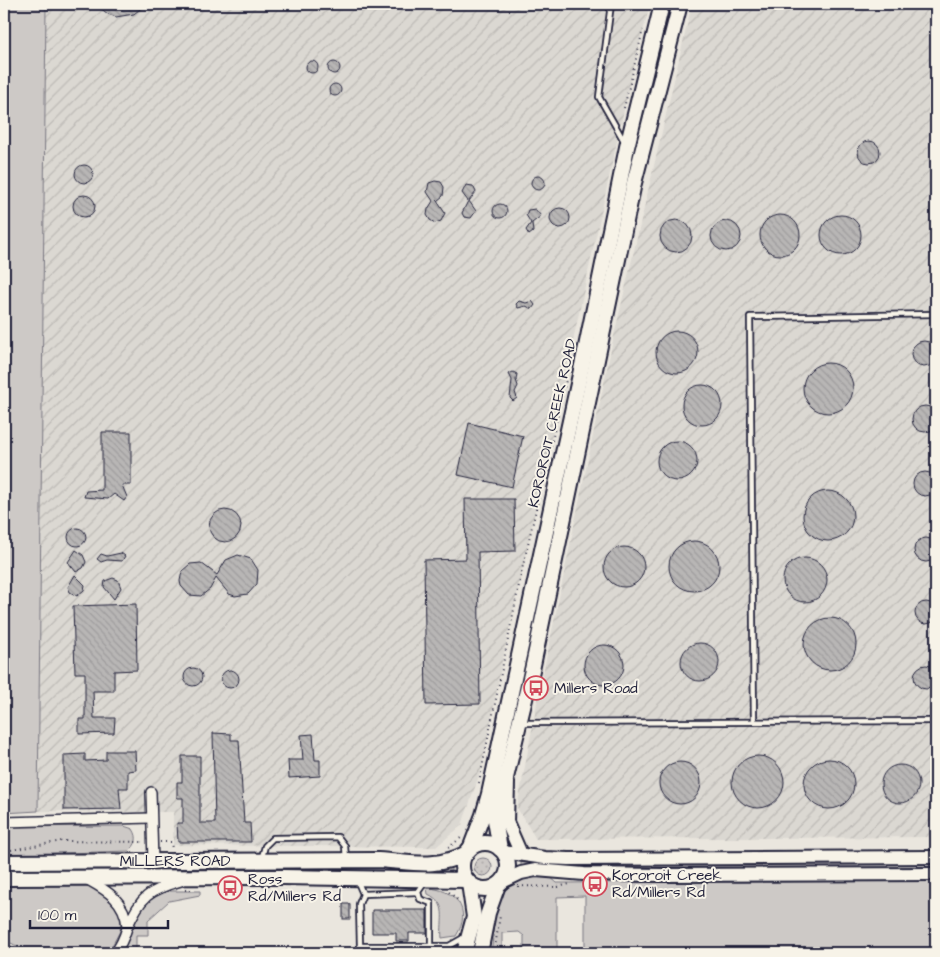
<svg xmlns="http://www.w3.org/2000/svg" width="940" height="957" font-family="'Architects Daughter',sans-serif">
<defs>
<pattern id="industrial-furrows" width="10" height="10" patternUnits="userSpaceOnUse" patternTransform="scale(1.25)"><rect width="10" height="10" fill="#dbd8d2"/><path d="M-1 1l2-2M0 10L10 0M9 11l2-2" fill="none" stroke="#bcb9b5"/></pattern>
<pattern id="garden-dots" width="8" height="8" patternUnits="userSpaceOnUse" patternTransform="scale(1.25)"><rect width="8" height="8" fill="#cdc9c6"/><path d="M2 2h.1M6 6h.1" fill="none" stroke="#b0acab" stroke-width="1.8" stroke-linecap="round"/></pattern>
<pattern id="building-back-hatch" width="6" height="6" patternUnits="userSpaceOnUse" patternTransform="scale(1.25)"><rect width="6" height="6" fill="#b8b6b5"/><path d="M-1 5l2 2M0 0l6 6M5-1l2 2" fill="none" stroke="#9e9c9d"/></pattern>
</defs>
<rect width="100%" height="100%" fill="#eae6de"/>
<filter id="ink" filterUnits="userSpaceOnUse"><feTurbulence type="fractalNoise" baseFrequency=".02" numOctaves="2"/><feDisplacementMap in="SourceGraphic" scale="10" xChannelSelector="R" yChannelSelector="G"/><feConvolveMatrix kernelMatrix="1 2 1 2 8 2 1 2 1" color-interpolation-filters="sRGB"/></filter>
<g filter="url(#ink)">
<!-- industrial -->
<g fill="url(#industrial-furrows)">
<polygon points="46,4 650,4 631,78 504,652 482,767 462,825 436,847 173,845 173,812 38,811"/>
<polygon points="692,4 936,4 936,837 536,839 517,808 539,693 613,340"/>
</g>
<!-- grass -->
<g fill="#cdc9c6" stroke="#787680">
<polygon points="4,4 46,4 38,811 4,813"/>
<path d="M124 826 133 829C139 838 136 845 129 851L4 855V827Z"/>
<polygon points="521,862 936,863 936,869 629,870 539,864 521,867"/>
<polygon points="451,865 451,871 443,872 4,873 4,868"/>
<path d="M534 875 549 876 557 883 936 881V953H585V896L557 897V953H524V936L519 932 502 933V953H491C498 913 484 889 534 875Z"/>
<path d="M4 885 91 886 118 905 122 916 120 931 113 944 102 953C70 953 30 957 4 939Z"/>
<path d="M167 888 170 891H200V895L169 901 148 920V935H136V953H120L124 948C138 919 136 902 167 888Z"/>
<path d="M427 888C455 889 473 909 456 936L442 938C440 919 449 904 428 894Z"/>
</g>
<!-- garden -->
<circle fill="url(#garden-dots)" stroke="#787680" cx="483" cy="867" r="9"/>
<!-- building -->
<g fill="url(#building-back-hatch)" stroke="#22223b">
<polygon points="95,4 146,4 134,14 116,17 108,14"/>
<circle cx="312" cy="67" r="6"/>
<circle cx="334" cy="68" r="6"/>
<circle cx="335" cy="90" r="6"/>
<circle cx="869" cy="152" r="11"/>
<circle cx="84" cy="174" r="9"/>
<circle cx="538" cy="183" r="7"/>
<polygon points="435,181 441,182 444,187 443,196 437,201 445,213 441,221 435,223 430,220 427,215 428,209 433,201 427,192 429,183"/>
<polygon points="466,185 473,186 476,192 469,201 476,211 471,218 464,217 462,213 468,201 462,193"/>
<circle cx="84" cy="206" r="11"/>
<circle cx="500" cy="211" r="7"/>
<circle cx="560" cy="218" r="10"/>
<polygon points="535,209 541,216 532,223 533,232 529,235 526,230 531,223 526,215 528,210"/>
<circle cx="841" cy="235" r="20"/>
<circle cx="780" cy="235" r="20"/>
<circle cx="676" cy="236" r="16"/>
<circle cx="726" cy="236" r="15"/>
<polygon points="519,301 526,303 532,301 535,305 532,309 526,306 518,308 516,304"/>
<circle cx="677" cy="352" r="21"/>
<circle cx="924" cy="354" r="13"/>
<circle cx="828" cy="388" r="25"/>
<polygon points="513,372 517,374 516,380 518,386 515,392 517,398 513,401 510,398 512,380 509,374"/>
<circle cx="702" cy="405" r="20"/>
<circle cx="925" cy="419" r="13"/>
<polygon points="469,423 523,436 512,487 458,475"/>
<polygon points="102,432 131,432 131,485 122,485 127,497 124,501 114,494 108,499 84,497 86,491 102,490"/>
<circle cx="677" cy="461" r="20"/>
<circle cx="925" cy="484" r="12"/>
<circle cx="828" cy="516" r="25"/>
<polygon points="465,499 514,499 515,551 478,552 480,704 426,705 424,560 466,559"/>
<circle cx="225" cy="526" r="16"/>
<circle cx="77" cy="537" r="9"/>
<circle cx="926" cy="550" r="12"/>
<circle cx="694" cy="566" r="25"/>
<circle cx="624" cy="567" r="20"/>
<polygon points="76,550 83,555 86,562 83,568 76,572 68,562"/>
<polygon points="121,553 125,556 122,561 107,560 101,562 97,559 101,554 107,556"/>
<polygon points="238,555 251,559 258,570 257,584 248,594 235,596 229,594 216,578 210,589 201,596 189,595 181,586 180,581 182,571 190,564 201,563 217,575 226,560"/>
<circle cx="805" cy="580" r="22"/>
<polygon points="75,575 85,585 84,590 77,596 70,592 68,587"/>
<polygon points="113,578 118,580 121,588 114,599 104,587 105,581"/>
<circle cx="926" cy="613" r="11"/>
<polygon points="136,604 137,670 114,671 114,691 93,691 94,718 115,718 114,733 79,734 79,719 85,719 85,673 75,673 73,606"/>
<circle cx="830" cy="644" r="26"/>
<circle cx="700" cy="662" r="19"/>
<circle cx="604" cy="665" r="20"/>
<circle cx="926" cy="677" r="12"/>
<circle cx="193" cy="677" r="9"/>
<circle cx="230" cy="679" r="9"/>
<polygon points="213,733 231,734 231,740 239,740 244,823 250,823 251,842 178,842 177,823 183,823 183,798 177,798 177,782 182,782 182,756 200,756 200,823 215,823"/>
<polygon points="313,734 315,760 320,760 320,776 289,778 288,760 303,760 301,735"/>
<polygon points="106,751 135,751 136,770 128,771 128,788 119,788 121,809 64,810 64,755 85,754 85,761 106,760"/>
<circle cx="758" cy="782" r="26"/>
<circle cx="829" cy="784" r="25"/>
<circle cx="680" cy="783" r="21"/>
<circle cx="900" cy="784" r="19"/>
<rect x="343" y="904" width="7" height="15"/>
<polygon points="372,910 427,910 427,933 409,933 409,941 396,941 396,933 372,933"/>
</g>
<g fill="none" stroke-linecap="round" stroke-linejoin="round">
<!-- lane casing -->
<g stroke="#22223b" stroke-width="8">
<g id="lane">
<polyline points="611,4 599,97 624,141"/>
<polyline points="754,722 750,317 936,314"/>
<polyline points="521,723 936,721"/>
<polyline points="262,857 265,846 273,838 338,837 345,846 346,859"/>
<polyline points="357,880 363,894 359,904 360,946 431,946 431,903 420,899 418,892 425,882"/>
<polyline points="363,894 418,892"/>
<polyline points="431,946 449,946 465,937"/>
<polyline points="439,947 447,953"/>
</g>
</g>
<!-- street casing -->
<g stroke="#22223b" stroke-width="12">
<g id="street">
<polyline points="151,792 153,862"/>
<polyline points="4,822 151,818"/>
<path d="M88 880C108 891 125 901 127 926"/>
<polyline points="4,949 11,953"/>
<path d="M115 953C121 945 124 938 127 928 140 897 149 890 181 881"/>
</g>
</g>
<!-- secondary casing -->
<g stroke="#22223b" stroke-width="16">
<g id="secondary">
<polyline points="508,782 507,822 521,854"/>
<polyline points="503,852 545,858 568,859 936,857"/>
<polyline points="502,882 521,873 536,870 584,874 664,875 936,874"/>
</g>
</g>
<!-- primary casing -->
<g stroke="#22223b" stroke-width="18">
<g id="primary">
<circle cx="485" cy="866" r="23"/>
<polyline points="470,849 483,815 489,794 586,347 627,147 662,4"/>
<polyline points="500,849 495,820 497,809 505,782 532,670 634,183 680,4"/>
<path d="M4 862 378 860C413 862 433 870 467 853"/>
<polyline points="4,878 282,877 467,880"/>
<polyline points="464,953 474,917 469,883"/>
<polyline points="480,953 488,913 498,885"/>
</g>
</g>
<!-- path -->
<g stroke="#22223b" stroke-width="2" stroke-dasharray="1 4" stroke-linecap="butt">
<polyline points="624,108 643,30"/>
<polyline points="479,783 522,570 569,367"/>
<polyline points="160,842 171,842 172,849"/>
<polyline points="448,848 462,837"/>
<polyline points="11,850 62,841 143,842"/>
<polyline points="518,886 558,887 570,884"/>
<polyline points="185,890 195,890"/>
<polyline points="449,892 460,902"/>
<polyline points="494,953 500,916"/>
</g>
<!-- lane -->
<use href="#lane" stroke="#f7f3e8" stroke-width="4.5"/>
<!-- street -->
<use href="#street" stroke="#f7f3e8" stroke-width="9"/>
<!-- secondary -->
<use href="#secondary" stroke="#f7f3e8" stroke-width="12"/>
<!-- primary -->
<use href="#primary" stroke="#f7f3e8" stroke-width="14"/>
</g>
</g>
<!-- icons -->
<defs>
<g id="bus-ring" transform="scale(1.25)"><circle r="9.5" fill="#f7f3e8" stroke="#d1495b" stroke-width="1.5"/><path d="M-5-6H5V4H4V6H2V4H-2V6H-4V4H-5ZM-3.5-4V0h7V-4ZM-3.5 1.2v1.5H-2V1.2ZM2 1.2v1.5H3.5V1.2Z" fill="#d1495b"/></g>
</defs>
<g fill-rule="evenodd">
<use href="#bus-ring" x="536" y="688"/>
<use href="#bus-ring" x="595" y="884"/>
<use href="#bus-ring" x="230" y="888"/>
</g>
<g text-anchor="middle" stroke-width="4" stroke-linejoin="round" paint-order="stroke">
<!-- street labels -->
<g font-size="15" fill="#22223b" stroke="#f7f3e8">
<text transform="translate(552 423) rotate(-77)" y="5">KOROROIT CREEK ROAD</text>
<text x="175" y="866">MILLERS ROAD</text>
</g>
<!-- poi labels -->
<g font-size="15" fill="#22223b" stroke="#f7f3e8" text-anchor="start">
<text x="554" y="693">Millers Road</text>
<text x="612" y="880">Kororoit Creek<tspan x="612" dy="17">Rd/Millers Rd</tspan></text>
<text x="248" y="884">Ross<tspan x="248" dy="17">Rd/Millers Rd</tspan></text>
</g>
</g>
<!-- margin -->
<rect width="940" height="957" fill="none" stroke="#f7f3e8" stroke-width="20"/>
<rect x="10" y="10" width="920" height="937" fill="none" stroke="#22223b" stroke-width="2" filter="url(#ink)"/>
<!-- scale -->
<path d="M30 920v8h138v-8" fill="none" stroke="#22223b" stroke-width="2.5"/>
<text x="38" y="920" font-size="15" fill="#22223b" stroke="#f7f3e8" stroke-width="4" paint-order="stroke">100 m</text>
</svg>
